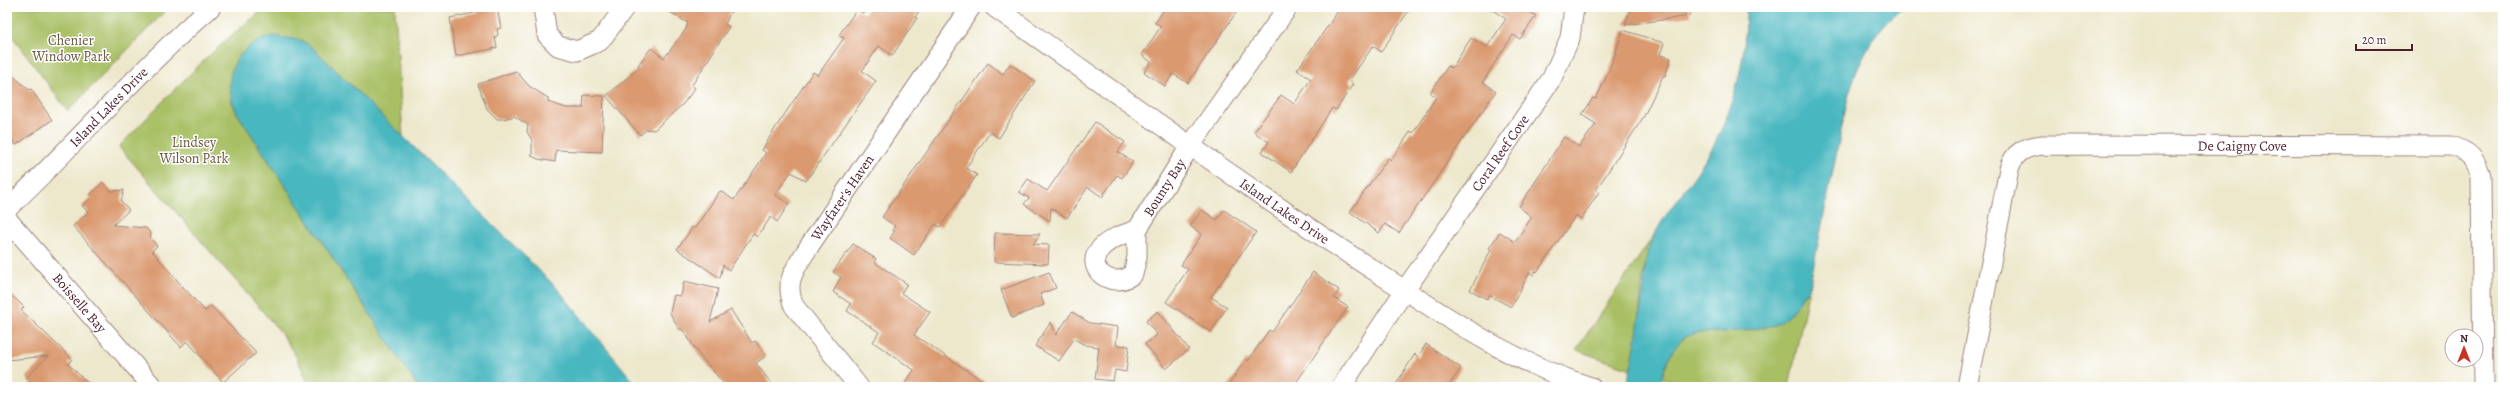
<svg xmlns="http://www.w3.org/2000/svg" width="2510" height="394" font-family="Alegreya,serif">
<rect width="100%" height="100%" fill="#fff"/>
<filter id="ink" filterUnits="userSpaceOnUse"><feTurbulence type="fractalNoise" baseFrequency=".025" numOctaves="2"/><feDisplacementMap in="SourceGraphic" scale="8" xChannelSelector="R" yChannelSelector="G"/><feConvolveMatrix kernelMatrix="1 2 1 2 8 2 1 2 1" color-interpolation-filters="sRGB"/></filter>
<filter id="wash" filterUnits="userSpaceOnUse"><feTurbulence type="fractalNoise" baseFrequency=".012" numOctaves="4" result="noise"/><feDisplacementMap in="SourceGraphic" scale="16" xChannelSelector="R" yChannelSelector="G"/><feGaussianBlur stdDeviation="0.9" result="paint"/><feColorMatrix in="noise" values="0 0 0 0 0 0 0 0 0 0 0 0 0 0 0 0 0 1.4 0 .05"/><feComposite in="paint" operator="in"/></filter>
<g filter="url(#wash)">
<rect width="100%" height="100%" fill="#ede8cc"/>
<!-- green -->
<g fill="#a8bf64" stroke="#796f48">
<polygon points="7,7 169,7 68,111 7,29"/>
<path d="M267 7H395L403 137 313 48 301 40 231 100 237 113 418 387H309C302 365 291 347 278 329L119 147C166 98 212 48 267 7Z"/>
<path d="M1658 229C1635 269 1644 319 1633 363L1667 359 1677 344 1692 332 1743 331 1779 323 1806 292 1808 293 1789 387C1766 387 1742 388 1718 387 1670 384 1621 366 1576 350Z"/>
</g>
<!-- water -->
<g fill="#48b7c0" stroke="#496b76">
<path d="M1746 7H1905C1874 27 1858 63 1848 97L1808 293 1805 292C1799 302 1789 317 1780 323 1775 326 1765 327 1759 328 1699 341 1680 311 1659 387H1626C1635 356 1638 324 1643 292 1645 276 1644 261 1649 247 1660 218 1685 191 1702 165 1732 119 1747 62 1746 7Z"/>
<path d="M272 36 301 40 313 48 556 287 638 387H418L237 113C220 77 234 47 272 36Z"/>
</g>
<g id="blocks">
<!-- building -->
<g fill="#da996e">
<polygon points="661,7 733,7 725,24 729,27 692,85 695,88 683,104 654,130 647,129 640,135 606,96 640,67 638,65 651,48 664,58 686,29 688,23"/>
<polygon points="869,7 922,7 915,17 917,18 892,56 879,46 862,71 876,81 806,181 791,172 775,195 789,204 777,222 771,217 757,237 753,234 729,270 723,265 720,278 677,249 693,227 695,228 720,191 734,200 766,153 762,150 776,127 813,72 818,75 844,38 839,35 857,9 864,14"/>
<polygon points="1166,7 1240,7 1188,83 1173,74 1165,86 1144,72 1151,62 1142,55 1161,26 1155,23"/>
<polygon points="1341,7 1411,7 1381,52 1373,46 1349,81 1353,84 1336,110 1332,108 1291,172 1262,152 1269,142 1254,132 1281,95 1294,104 1311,79 1297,70"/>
<polygon points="1488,7 1522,7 1536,16 1520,39 1513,35 1492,67 1483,82 1496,91 1399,233 1385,224 1379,233 1350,212 1388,158 1391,160 1411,131 1413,133 1436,97 1430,93 1448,66 1452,68 1471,38 1487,47 1506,19"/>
<polygon points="1631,7 1689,7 1690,16 1625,25"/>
<polygon points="497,8 501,28 497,29 498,35 495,37 497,48 456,56 450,18"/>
<polygon points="1623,30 1664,43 1660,55 1671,58 1665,76 1663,76 1644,116 1596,190 1599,192 1581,219 1576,215 1537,272 1535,271 1533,275 1530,272 1511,307 1489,295 1487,299 1470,290 1491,250 1489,248 1500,232 1515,242 1532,217 1519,207 1564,137 1579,147 1596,124 1582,115 1593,98 1596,99 1610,69"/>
<polygon points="988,63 1003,74 1010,64 1035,81 999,138 990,132 966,168 977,175 940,227 935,224 914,255 890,238 895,231 892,230 895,226 882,217"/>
<polygon points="7,70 29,90 31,89 52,120 16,145 7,132"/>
<polygon points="516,71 529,86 548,98 548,102 566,108 583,108 584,95 604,96 602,152 556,150 555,162 538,159 532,156 532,140 527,132 528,125 514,116 504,119 497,119 487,109 478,84"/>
<polygon points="1095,122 1125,142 1118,152 1133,162 1122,178 1117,175 1102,197 1088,187 1067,218 1051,208 1050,221 1024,204 1029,198 1019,192 1028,179 1047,191"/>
<polygon points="103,182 111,191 124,190 121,201 129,210 113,225 146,228 151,234 150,238 157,246 152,251 183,287 205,311 211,306 256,353 223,382 187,341 181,347 73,226 88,212 82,206 91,198 89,196"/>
<polygon points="1202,210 1217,220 1224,210 1256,232 1211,297 1227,307 1211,332 1166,302 1188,269 1181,265 1202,234 1190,226"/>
<polygon points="995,233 1040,234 1033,244 1049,245 1048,264 994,262"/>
<polygon points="853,244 876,259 874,262 907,284 901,293 930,312 914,335 992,387 903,387 914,370 873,342 879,332 847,311 851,304 833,292 841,277 833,272"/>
<polygon points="1049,272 1056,288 1040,294 1044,305 1012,318 1001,290"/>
<polygon points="1313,272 1339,290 1334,298 1348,307 1293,387 1227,387 1246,359 1248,361 1269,330 1272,332"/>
<polygon points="684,281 718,289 710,322 731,310 752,343 755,341 766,356 756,363 774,387 727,387 700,356 683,330 679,329 670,313 674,295 681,296"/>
<polygon points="7,291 24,307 21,310 72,359 68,364 92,387 35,387 26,378 48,356 7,360"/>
<polygon points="1158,311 1189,349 1166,369 1145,344 1157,335 1146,321"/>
<polygon points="1072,312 1090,323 1118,327 1116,345 1129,346 1126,372 1115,370 1113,381 1095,379 1099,347 1085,345 1074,339 1059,361 1035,346 1051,322 1056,335"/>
<polygon points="1426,344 1461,368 1448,387 1394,387 1415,354 1418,357"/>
</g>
</g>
</g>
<g filter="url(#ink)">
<use href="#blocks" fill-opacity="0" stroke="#9c847c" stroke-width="1"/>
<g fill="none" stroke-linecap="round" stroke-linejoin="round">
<!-- street casing -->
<g stroke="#9c847c" stroke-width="21">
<g id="street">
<polyline points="543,7 547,35 558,46 577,51 600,41 625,7"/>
<path id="s1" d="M994 7C1122 97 1249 190 1381 275 1452 320 1509 361 1591 387"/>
<path id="s2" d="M7 209C77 143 139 70 211 7"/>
<path id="s3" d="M7 219 153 387"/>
<path id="s4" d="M1137 230C1125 234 1110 238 1101 248 1082 266 1111 292 1133 274L1137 257V230L1191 145 1288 7"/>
<path id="s5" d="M859 387 794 306C783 280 796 268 810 245L971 7"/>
<path id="s6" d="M1341 387 1405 290 1552 78 1570 38 1574 7"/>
<path id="s7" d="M1967 387 2009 169C2014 152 2025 147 2042 145L2451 146C2469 151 2476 159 2481 176L2483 387"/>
</g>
</g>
<!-- street -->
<use href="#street" stroke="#fff" stroke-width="19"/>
</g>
</g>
<g text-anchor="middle" stroke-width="3" stroke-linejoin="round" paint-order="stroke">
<!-- park labels -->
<g font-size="14" fill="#6b573f" stroke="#fff">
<text x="71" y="45">Chenier<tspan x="71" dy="16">Window Park</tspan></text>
<text x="194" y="147">Lindsey<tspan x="194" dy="16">Wilson Park</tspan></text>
</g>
<!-- street labels -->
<g font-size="14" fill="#4a1f2b" stroke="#fff">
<text dy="5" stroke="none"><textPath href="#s2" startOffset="144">Island Lakes Drive</textPath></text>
<text dy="5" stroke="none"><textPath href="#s7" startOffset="466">De Caigny Cove</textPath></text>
<text dy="5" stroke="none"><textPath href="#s6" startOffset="283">Coral Reef Cove</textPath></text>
<text dy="5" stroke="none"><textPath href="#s4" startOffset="200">Bounty Bay</textPath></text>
<text dy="5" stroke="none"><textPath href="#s5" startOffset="228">Wayfarer's Haven</textPath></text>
<text dy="5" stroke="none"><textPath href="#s1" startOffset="355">Island Lakes Drive</textPath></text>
<text dy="5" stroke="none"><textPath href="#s3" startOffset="111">Boisselle Bay</textPath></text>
</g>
</g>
<!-- margin -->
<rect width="2510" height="394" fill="none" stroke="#fff" stroke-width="24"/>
<!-- north arrow -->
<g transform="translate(2464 348)"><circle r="19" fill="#ffffff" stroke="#b7a5aa"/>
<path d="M0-3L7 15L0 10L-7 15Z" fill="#c8321e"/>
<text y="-6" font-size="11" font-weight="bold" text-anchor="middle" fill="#4a1f2b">N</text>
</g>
<!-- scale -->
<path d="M2356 44v6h56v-6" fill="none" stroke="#4a1f2b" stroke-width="2"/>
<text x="2362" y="44" font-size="12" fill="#4a1f2b" stroke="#ffffff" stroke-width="3" paint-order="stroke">20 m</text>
</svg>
